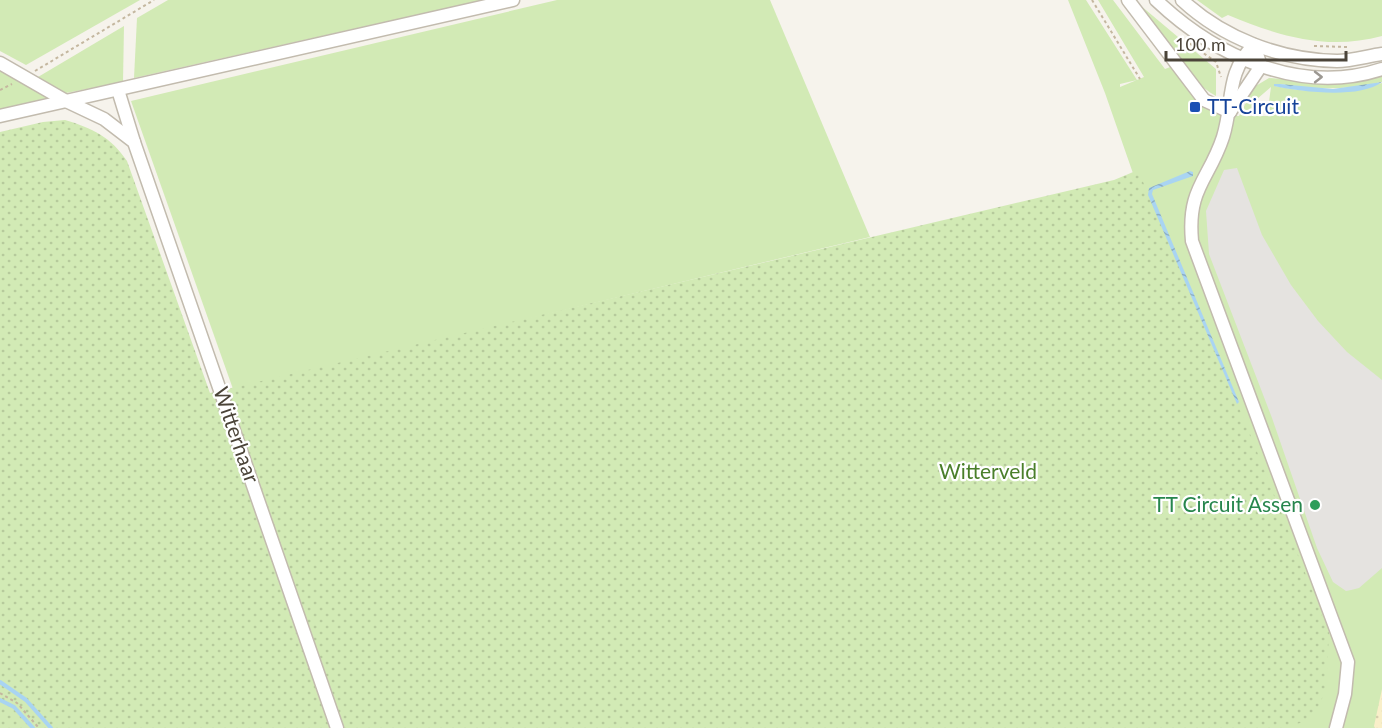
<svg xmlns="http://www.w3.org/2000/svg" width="1382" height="728" font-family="Lato,sans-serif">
<defs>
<pattern id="sand-dots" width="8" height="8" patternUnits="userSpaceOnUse" patternTransform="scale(1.5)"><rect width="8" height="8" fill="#f9efc9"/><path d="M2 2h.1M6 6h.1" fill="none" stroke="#d7cead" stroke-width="1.8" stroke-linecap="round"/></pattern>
<pattern id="park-dots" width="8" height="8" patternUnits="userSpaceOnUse" patternTransform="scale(1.5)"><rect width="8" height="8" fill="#d2eab5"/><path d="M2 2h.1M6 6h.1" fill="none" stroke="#b6ca9c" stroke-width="1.8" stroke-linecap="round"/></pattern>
<pattern id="water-waves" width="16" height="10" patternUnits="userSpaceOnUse" patternTransform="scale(1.5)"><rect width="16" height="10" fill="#a9d4f2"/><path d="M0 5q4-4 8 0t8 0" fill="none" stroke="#8caec5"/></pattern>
</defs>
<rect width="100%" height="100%" fill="#f6f3ec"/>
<!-- grass -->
<g fill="#d2eab5" fill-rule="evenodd">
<polygon points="0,0 140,0 26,65 0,51"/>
<polygon points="168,0 483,0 134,78 137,18"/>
<polygon points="557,0 770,0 870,237 233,389 131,101"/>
<path d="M1068 0H1086L1137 80 1120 84V87L1144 77 1098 0H1113L1165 69 1173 66C1195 94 1200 115 1239 116L1254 87 1269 78 1333 83 1382 76V82C1348 90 1314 90 1280 84L1275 86C1312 94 1345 93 1382 83V728H1232L1318 704 1105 93ZM1271 87 1267 116H1247L1257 99Z"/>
<path d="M1134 0 1216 69V96C1185 79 1156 29 1134 0Z"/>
<path d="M1197 0H1382V36C1327 51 1278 36 1228 15L1222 18Z"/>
<polygon points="124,26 123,82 66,93 38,77"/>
<polygon points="0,70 53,97 0,109"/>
</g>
<!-- sand -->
<polygon fill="url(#sand-dots)" points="1382,689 1382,728 1375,728 1374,726"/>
<!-- park -->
<path fill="url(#park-dots)" d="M65 120C92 128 111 137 127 161L210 393 1114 180 1138 170 1248 429 1329 633 1326 690 1312 720 1280 728H0V132L43 122Z"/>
<!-- parking -->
<polygon fill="#e5e3e0" points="1237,168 1262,235 1291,285 1318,321 1347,352 1382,380 1382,568 1359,588 1351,590 1346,591 1333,582 1317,548 1272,418 1209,254 1206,211 1224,170"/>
<!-- water -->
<g fill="url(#water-waves)">
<path d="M1382 82C1360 99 1302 92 1274 86V84H1280L1333 89Z"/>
<polygon points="1190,171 1193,172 1193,176 1153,190 1152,194 1239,402 1237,404 1148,195 1149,188"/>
</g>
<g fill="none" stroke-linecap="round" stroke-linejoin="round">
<!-- stream -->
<g stroke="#a9d4f2" stroke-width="4">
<polyline points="0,682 26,700 51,728"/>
<polyline points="0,700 14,707 33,728"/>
</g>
<!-- minor casing -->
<g stroke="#c2bbae" stroke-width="15">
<g id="minor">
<polyline points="1128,0 1204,100 1230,112"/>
<path d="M1156 0C1215 56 1300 96 1382 69"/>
<path d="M1182 0C1223 38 1280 60 1337 61 1351 61 1368 56 1382 54"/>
<path d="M1254 45C1225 73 1234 102 1223 137 1209 180 1187 188 1192 241L1348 662 1345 694 1336 728"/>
<polyline points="0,63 66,101 104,119 134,142 337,728"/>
<polyline points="118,90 134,142"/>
<polyline points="1230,112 1261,66 1254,45"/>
<polyline points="0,116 513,0"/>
</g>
</g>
<!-- path -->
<g stroke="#c4b79f" stroke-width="2" stroke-dasharray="3 3" stroke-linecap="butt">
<polyline points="1092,0 1140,79"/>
<polyline points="1180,37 1195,47"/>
<polyline points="1314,46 1347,47"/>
<polyline points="1199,50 1216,62 1221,77"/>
<polyline points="35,71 154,0"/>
<polyline points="0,90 12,84"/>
<polyline points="0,693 17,703 39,728"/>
</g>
<!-- minor -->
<use href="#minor" stroke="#fff" stroke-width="12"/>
</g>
<!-- one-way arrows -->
<defs><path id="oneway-chevron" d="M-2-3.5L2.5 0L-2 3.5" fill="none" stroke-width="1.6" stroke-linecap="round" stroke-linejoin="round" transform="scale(1.5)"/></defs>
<use stroke="#9c9892" href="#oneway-chevron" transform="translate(1318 77)"/>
<!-- markers -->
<rect fill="#1a4fb4" stroke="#fff" stroke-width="2" x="1189" y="101" width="12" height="12" rx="3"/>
<circle fill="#2e9e5b" stroke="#fff" stroke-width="2" cx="1315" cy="505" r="6"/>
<g text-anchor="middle" stroke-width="4.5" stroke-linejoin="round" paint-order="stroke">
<!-- transit labels -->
<g font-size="21" fill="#164399" stroke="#fff" text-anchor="start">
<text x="1207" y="114">TT-Circuit</text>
</g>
<!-- street labels -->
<g font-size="21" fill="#4b4439" stroke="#fff">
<text transform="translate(236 435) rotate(71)" y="7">Witterhaar</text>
</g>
<!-- park labels -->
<g font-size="21" fill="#4a7f2a" stroke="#fff">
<text x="988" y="479">Witterveld</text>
</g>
<!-- leisure labels -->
<g font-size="21" fill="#27864d" stroke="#fff" text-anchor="end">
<text x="1303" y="512">TT Circuit Assen</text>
</g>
</g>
<!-- scale -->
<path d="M1166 51v9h180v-9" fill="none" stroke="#4b4439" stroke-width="3"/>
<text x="1175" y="51" font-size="18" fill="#4b4439" stroke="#ffffff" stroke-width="4.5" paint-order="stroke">100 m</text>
</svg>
